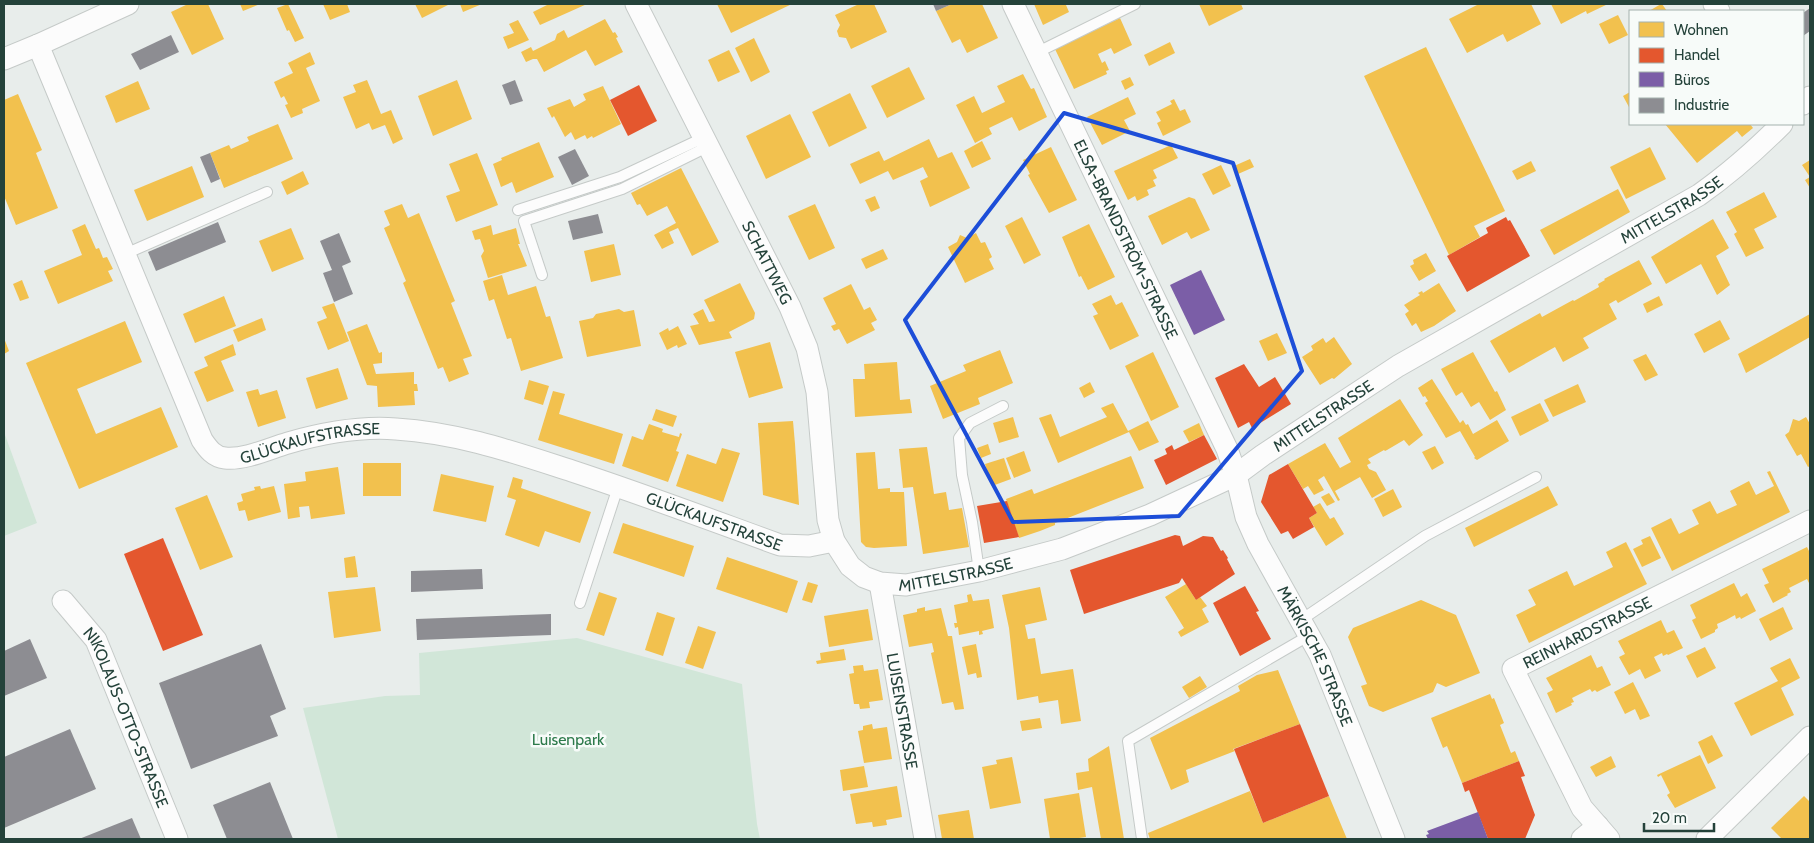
<svg xmlns="http://www.w3.org/2000/svg" width="1814" height="843" font-family="Cabin,sans-serif">
<rect width="100%" height="100%" fill="#e8edeb"/>
<!-- green -->
<g fill="#d1e6d8">
<polygon points="4,432 37,523 4,536"/>
<polygon points="577,638 742,684 757,824 760,839 338,839 303,708 385,696 420,695 419,653"/>
</g>
<!-- homes -->
<g fill="#f2c14e">
<polygon points="188,4 208,4 224,39 192,55 171,12"/>
<polygon points="240,4 260,4 243,11"/>
<polygon points="288,4 304,38 295,42 289,30 287,31 277,8"/>
<polygon points="323,4 347,4 350,12 330,20"/>
<polygon points="415,4 450,4 422,18"/>
<polygon points="460,4 482,4 463,12"/>
<polygon points="549,4 587,4 540,25 533,12"/>
<polygon points="717,4 792,4 731,33"/>
<polygon points="859,4 874,4 887,32 851,49 846,38 839,37 837,31 840,25 835,15"/>
<polygon points="952,4 982,4 998,38 967,53 960,39 952,43 936,11"/>
<polygon points="1034,4 1070,4 1066,5 1069,12 1043,25"/>
<polygon points="1199,4 1241,4 1243,9 1209,26"/>
<polygon points="1479,4 1531,4 1541,24 1507,42 1503,34 1467,53 1449,19"/>
<polygon points="1551,4 1608,4 1587,14 1586,11 1561,24"/>
<polygon points="1662,4 1667,11 1649,11 1661,4"/>
<polygon points="1618,15 1628,35 1609,44 1599,24"/>
<polygon points="1120,18 1132,45 1114,54 1111,48 1098,54 1102,63 1105,61 1109,70 1106,71 1107,74 1074,89 1055,49"/>
<polygon points="605,19 613,33 615,32 618,37 616,38 623,52 595,66 586,50 544,72 537,59 533,59 526,62 521,52 531,47 533,51 555,40 557,34 564,30 568,38"/>
<polygon points="518,20 529,40 508,49 503,37 514,33 509,24"/>
<polygon points="754,38 770,72 751,82 735,48"/>
<polygon points="1170,42 1175,53 1149,66 1144,55"/>
<polygon points="1426,47 1505,211 1474,226 1480,237 1449,255 1364,76"/>
<polygon points="729,50 740,72 718,82 708,60"/>
<polygon points="310,52 315,64 306,68 320,101 302,109 303,113 291,118 285,105 288,104 284,96 281,98 274,82 293,73 288,63"/>
<polygon points="909,67 925,99 887,118 871,86"/>
<polygon points="1023,74 1031,89 1034,88 1047,117 1019,131 1012,117 989,128 992,134 975,143 956,105 974,96 982,113 1005,102 997,86"/>
<polygon points="1130,77 1134,85 1125,90 1121,81"/>
<polygon points="367,80 381,114 391,110 403,139 393,144 385,125 372,130 369,123 356,129 343,97 356,92 353,85"/>
<polygon points="457,80 472,119 433,136 418,96"/>
<polygon points="138,81 150,109 116,123 105,96"/>
<polygon points="603,86 621,124 593,138 592,136 587,139 585,135 575,140 571,132 565,137 554,116 552,118 547,108 570,99 574,107 586,100 583,94"/>
<polygon points="1630,92 1630,109 1623,96"/>
<polygon points="850,93 867,128 829,147 812,112"/>
<polygon points="18,94 42,150 36,153 58,208 16,225 4,196 4,100"/>
<polygon points="1128,97 1136,114 1124,120 1130,131 1102,145 1087,117"/>
<polygon points="1174,99 1180,111 1185,109 1191,122 1163,136 1157,123 1161,121 1156,112 1172,104 1170,101"/>
<polygon points="790,114 811,157 766,179 746,136"/>
<polygon points="278,124 293,159 224,188 210,153 229,145 231,149 249,141 247,137"/>
<polygon points="1665,124 1750,124 1753,128 1742,137 1737,131 1697,163"/>
<polygon points="929,139 938,158 952,152 970,188 930,207 920,181 928,177 923,167 893,180 888,171 860,184 850,164 879,151 884,161"/>
<polygon points="982,141 991,159 972,168 964,151"/>
<polygon points="539,142 554,177 516,193 512,182 501,187 493,164 502,160 501,158"/>
<polygon points="1171,145 1178,158 1153,170 1157,178 1153,180 1156,186 1147,190 1149,195 1137,201 1135,196 1128,200 1114,171"/>
<polygon points="1051,147 1077,200 1049,213 1028,175 1030,174 1023,160"/>
<polygon points="1650,147 1666,179 1626,199 1610,167"/>
<polygon points="477,153 498,205 456,222 446,196 460,191 449,164"/>
<polygon points="1250,159 1254,167 1238,174 1234,166"/>
<polygon points="1810,160 1810,188 1805,180 1810,177 1802,165"/>
<polygon points="1531,161 1536,171 1517,180 1512,171"/>
<polygon points="1221,165 1231,186 1213,195 1202,174"/>
<polygon points="192,166 204,197 147,221 134,190"/>
<polygon points="681,168 719,242 692,256 678,228 669,232 674,243 662,249 654,235 676,223 667,206 647,216 640,204 637,205 631,193"/>
<polygon points="303,171 309,184 287,195 281,182"/>
<polygon points="1618,189 1630,212 1554,255 1540,230"/>
<polygon points="1764,192 1777,217 1754,229 1764,248 1746,257 1734,234 1737,232 1726,212"/>
<polygon points="875,196 880,208 871,212 865,200"/>
<polygon points="1189,197 1195,199 1210,230 1191,239 1187,232 1162,245 1148,216"/>
<polygon points="402,204 408,218 419,213 455,301 451,303 472,356 463,359 469,374 449,382 443,367 438,369 403,283 406,281 384,228 390,225 384,211"/>
<polygon points="815,204 835,248 809,260 788,216"/>
<polygon points="1022,217 1041,255 1024,264 1005,226"/>
<polygon points="1713,219 1729,248 1716,256 1730,285 1717,295 1701,264 1666,284 1651,257"/>
<polygon points="85,224 96,249 99,248 103,258 107,257 113,269 108,271 113,281 58,304 44,271 82,255 72,230"/>
<polygon points="1089,224 1115,277 1088,290 1081,276 1079,277 1062,237"/>
<polygon points="491,225 493,235 516,228 520,244 518,244 527,266 488,278 481,256 484,251 480,239 475,240 472,231"/>
<polygon points="291,228 304,259 272,272 259,241"/>
<polygon points="976,233 981,243 985,242 992,257 989,259 994,269 965,283 948,247 957,242 960,235 967,238"/>
<polygon points="614,244 621,275 591,282 584,251"/>
<polygon points="883,249 888,259 866,269 861,259"/>
<polygon points="1426,253 1436,271 1419,281 1410,266 1414,264 1413,260"/>
<polygon points="1639,260 1652,284 1618,303 1616,300 1609,304 1617,319 1583,338 1589,348 1563,362 1555,347 1509,373 1490,341 1540,313 1542,317 1573,300 1574,301 1599,287 1598,284 1605,280 1604,279"/>
<polygon points="502,275 508,295 536,286 546,317 550,316 563,358 521,371 511,338 507,339 494,299 489,301 483,281"/>
<polygon points="22,280 29,298 20,301 13,284"/>
<polygon points="740,283 755,313 754,319 729,332 732,338 699,345 690,326 699,324 693,314 703,309 709,322 715,321 704,300"/>
<polygon points="1439,283 1456,311 1434,326 1421,332 1416,323 1412,326 1405,314 1409,311 1404,305 1420,295 1418,293 1422,291 1423,293"/>
<polygon points="851,284 864,310 870,307 877,320 871,323 875,330 847,344 839,329 834,331 831,326 836,324 823,298"/>
<polygon points="1111,295 1116,305 1122,302 1139,336 1110,350 1093,316 1098,314 1092,304"/>
<polygon points="224,296 236,326 195,343 183,314"/>
<polygon points="1659,296 1663,305 1647,313 1643,304"/>
<polygon points="334,303 349,341 328,350 317,322 327,318 322,307"/>
<polygon points="619,309 624,312 634,310 641,346 587,357 579,321 593,318 596,314"/>
<polygon points="1810,314 1810,337 1746,373 1738,354"/>
<polygon points="262,318 266,330 238,342 233,330"/>
<polygon points="1720,320 1730,339 1704,353 1694,334"/>
<polygon points="125,321 142,362 77,389 96,434 161,407 178,447 79,489 26,363"/>
<polygon points="367,324 379,353 382,352 382,363 373,364 376,374 414,372 414,384 417,384 418,391 414,391 415,405 378,407 377,386 367,385 347,332"/>
<polygon points="678,326 687,344 678,348 677,345 667,350 659,333 668,328 669,331"/>
<polygon points="1277,333 1287,353 1268,361 1259,341"/>
<polygon points="1334,337 1352,364 1334,379 1332,378 1320,385 1302,357 1313,350 1311,346 1323,338 1326,343"/>
<polygon points="4,338 9,351 4,354"/>
<polygon points="770,342 783,388 749,398 735,352"/>
<polygon points="233,344 236,355 221,361 234,391 207,402 194,372 208,366 204,357"/>
<polygon points="1000,350 1013,383 978,398 980,404 943,419 930,386 966,371 963,365"/>
<polygon points="1153,352 1179,407 1151,421 1125,366"/>
<polygon points="1473,352 1495,392 1497,391 1506,410 1490,420 1479,402 1471,407 1462,392 1456,396 1441,369"/>
<polygon points="1646,354 1658,375 1645,381 1633,360"/>
<polygon points="897,362 900,400 910,399 912,413 855,417 853,379 865,379 864,364"/>
<polygon points="338,368 348,399 316,409 306,378"/>
<polygon points="1432,379 1460,423 1463,420 1466,425 1468,424 1473,434 1497,420 1509,441 1477,460 1474,458 1475,457 1460,431 1446,438 1425,403 1428,401 1425,396 1423,397 1418,388"/>
<polygon points="529,380 549,386 543,405 524,399"/>
<polygon points="1090,382 1095,392 1084,398 1079,388"/>
<polygon points="1578,384 1586,402 1553,417 1544,400"/>
<polygon points="258,389 260,395 277,390 286,418 258,427 246,392"/>
<polygon points="553,391 565,394 559,414 623,434 614,464 538,440"/>
<polygon points="1400,399 1423,435 1409,446 1404,440 1387,450 1385,451 1384,450 1368,459 1371,463 1367,465 1369,469 1376,472 1386,490 1372,498 1360,477 1335,491 1340,500 1338,501 1324,476 1318,480 1324,490 1314,495 1308,486 1303,489 1288,464 1325,443 1340,468 1351,462 1338,438"/>
<polygon points="1113,403 1128,431 1148,421 1159,442 1139,451 1129,432 1058,463 1039,418 1051,414 1060,437 1107,417 1101,408"/>
<polygon points="1540,403 1549,421 1520,436 1511,417"/>
<polygon points="656,409 677,416 673,427 652,420"/>
<polygon points="1013,417 1019,437 999,443 993,423"/>
<polygon points="1806,417 1810,424 1810,466 1808,467 1801,454 1797,456 1785,435 1789,432 1793,419 1799,421"/>
<polygon points="793,421 795,444 799,505 763,495 758,423"/>
<polygon points="1199,423 1204,435 1189,442 1183,431"/>
<polygon points="649,424 663,429 662,432 679,437 680,433 682,434 676,451 679,452 668,482 622,466 632,436 643,440"/>
<polygon points="988,444 991,454 981,458 977,448"/>
<polygon points="1435,446 1444,463 1432,470 1422,452"/>
<polygon points="927,447 934,494 946,492 949,510 962,508 969,547 923,554 913,487 903,488 899,449"/>
<polygon points="722,448 740,453 723,502 676,486 687,454 716,464"/>
<polygon points="1024,451 1031,471 1014,478 1006,458"/>
<polygon points="875,452 878,489 890,488 890,492 904,492 907,546 874,548 866,547 861,542 856,453"/>
<polygon points="1131,456 1144,488 1055,523 1055,525 1040,531 1019,538 1006,499 1032,489 1034,494 1042,491"/>
<polygon points="1004,458 1011,479 992,486 985,464"/>
<rect x="363" y="463" width="38" height="33"/>
<polygon points="338,467 345,514 311,519 309,506 299,507 300,517 288,519 284,484 306,481 305,472"/>
<polygon points="1770,471 1790,512 1672,571 1651,528 1671,518 1679,534 1699,524 1692,510 1710,501 1717,514 1737,505 1730,491 1749,481 1756,495 1774,486 1767,472"/>
<polygon points="441,474 494,486 486,522 433,511"/>
<polygon points="513,477 523,480 521,488 591,512 580,543 545,531 539,547 505,535 516,500 507,497"/>
<polygon points="260,486 261,489 274,486 281,512 248,521 245,510 239,511 237,503 243,501 241,494 255,490 254,487"/>
<polygon points="1548,486 1558,505 1474,547 1465,528"/>
<polygon points="1393,489 1402,507 1383,517 1374,499"/>
<polygon points="1329,493 1335,502 1327,506 1321,497"/>
<polygon points="207,495 233,557 200,570 175,508"/>
<polygon points="1320,503 1330,519 1334,517 1344,534 1326,546 1309,518 1317,513 1313,507"/>
<polygon points="623,523 694,546 684,577 613,553"/>
<polygon points="1650,536 1661,558 1642,567 1633,549 1643,544 1641,540"/>
<polygon points="1626,542 1647,584 1529,643 1516,615 1536,605 1528,590 1567,571 1574,586 1613,567 1606,552"/>
<polygon points="1807,547 1810,553 1810,585 1807,579 1789,588 1791,592 1787,594 1788,595 1773,603 1764,585 1769,583 1762,569"/>
<polygon points="355,556 358,577 346,578 344,558"/>
<polygon points="727,557 798,581 787,613 716,589"/>
<polygon points="808,582 818,585 812,603 802,600"/>
<polygon points="1734,583 1741,597 1747,593 1756,611 1741,619 1740,617 1736,619 1735,615 1726,620 1717,624 1718,628 1715,630 1715,632 1701,639 1692,620 1696,618 1690,605"/>
<polygon points="1186,584 1196,600 1200,597 1207,606 1202,609 1209,622 1181,637 1178,632 1184,628 1165,597"/>
<polygon points="375,587 381,631 334,638 328,592"/>
<polygon points="1040,587 1047,620 1025,625 1028,639 1035,638 1041,674 1073,669 1081,721 1061,724 1058,700 1039,703 1038,696 1017,700 1009,628 1002,595"/>
<polygon points="599,592 617,598 604,636 586,630"/>
<polygon points="971,594 973,601 989,599 994,628 982,631 983,634 979,635 979,631 959,635 958,627 955,628 954,623 957,623 954,605 968,602 967,595"/>
<polygon points="1421,600 1456,615 1480,673 1446,687 1437,683 1433,692 1383,712 1369,706 1361,686 1367,684 1348,637 1353,628"/>
<polygon points="925,607 925,611 941,608 948,636 952,636 964,709 955,710 953,702 942,704 931,653 934,652 932,643 909,647 903,615 917,612 917,609"/>
<polygon points="1783,607 1793,629 1770,641 1759,619"/>
<polygon points="868,609 873,640 829,647 824,616"/>
<polygon points="657,612 675,618 663,656 645,650"/>
<polygon points="1661,620 1667,633 1674,630 1683,648 1668,655 1667,654 1663,656 1662,653 1654,657 1661,671 1645,679 1640,669 1629,675 1619,657 1625,654 1618,641"/>
<polygon points="698,626 716,632 703,669 685,663"/>
<polygon points="976,644 982,677 977,678 976,673 968,675 962,647"/>
<polygon points="1705,647 1716,668 1697,678 1686,656"/>
<polygon points="844,649 846,660 817,664 816,661 821,660 820,653"/>
<polygon points="1591,655 1597,668 1602,666 1611,685 1597,692 1595,690 1592,692 1590,689 1572,698 1574,702 1571,703 1572,705 1556,713 1547,693 1553,690 1546,678"/>
<polygon points="1790,658 1800,678 1781,688 1794,715 1751,736 1734,703 1778,681 1770,668"/>
<polygon points="863,665 864,671 878,669 883,700 869,702 870,708 860,709 859,704 854,704 849,674 854,673 853,666"/>
<polygon points="1278,670 1300,724 1233,749 1235,751 1186,770 1189,782 1171,790 1150,738 1240,691 1238,686 1257,675"/>
<polygon points="1200,676 1207,687 1189,698 1182,687"/>
<polygon points="1633,682 1650,716 1640,720 1635,709 1625,714 1614,692"/>
<polygon points="1490,694 1492,699 1494,698 1504,723 1500,725 1511,753 1515,751 1519,761 1462,783 1447,746 1443,748 1431,718"/>
<polygon points="1040,718 1042,728 1022,731 1020,721"/>
<polygon points="872,724 873,729 887,727 892,759 864,763 858,731 863,730 863,726"/>
<polygon points="1712,735 1723,756 1708,764 1698,742"/>
<polygon points="1109,746 1124,839 1101,839 1092,787 1078,790 1076,773 1089,771 1088,759"/>
<polygon points="1700,755 1716,788 1675,808 1667,795 1670,793 1661,775 1658,777 1657,775"/>
<polygon points="1611,756 1616,767 1596,777 1590,767"/>
<polygon points="1012,757 1021,803 990,809 982,767 997,764 996,760"/>
<polygon points="864,766 868,787 843,791 840,770"/>
<polygon points="897,786 902,817 886,820 887,825 873,827 872,822 856,824 850,794"/>
<polygon points="1250,791 1263,823 1329,796 1347,839 1150,839 1148,833"/>
<polygon points="1079,793 1086,837 1072,839 1050,839 1044,799"/>
<polygon points="1804,796 1810,802 1810,839 1782,839 1771,828"/>
<polygon points="969,810 974,839 942,839 938,815"/>
</g>
<!-- shops -->
<g fill="#e4572e">
<polygon points="639,85 657,121 628,136 610,100"/>
<polygon points="1506,217 1508,221 1510,220 1530,256 1467,292 1447,256 1488,233 1486,228"/>
<polygon points="1244,364 1259,387 1275,377 1291,404 1252,428 1249,422 1238,428 1215,378"/>
<polygon points="1204,435 1217,459 1166,485 1154,460 1167,454 1165,449 1172,445 1174,450"/>
<polygon points="1288,464 1317,513 1309,518 1314,527 1293,539 1288,531 1281,534 1261,502 1269,475"/>
<polygon points="1007,501 1019,537 984,543 977,506"/>
<polygon points="1175,535 1180,536 1183,546 1203,536 1213,537 1221,551 1223,550 1228,558 1227,559 1235,574 1196,600 1182,578 1179,583 1084,614 1070,570"/>
<polygon points="163,538 203,635 163,651 124,554"/>
<polygon points="1245,586 1259,611 1256,612 1271,639 1240,656 1213,603"/>
<polygon points="1300,724 1329,796 1263,823 1234,749"/>
<polygon points="1519,761 1525,776 1521,777 1535,815 1525,839 1488,839 1469,790 1465,792 1462,783"/>
</g>
<!-- offices -->
<g fill="#7b5ea7">
<polygon points="1201,270 1225,320 1194,335 1170,285"/>
<polygon points="1478,812 1488,839 1428,839 1426,835 1429,834 1427,831"/>
</g>
<!-- industry -->
<g fill="#8d8d92">
<polygon points="933,4 952,4 936,11"/>
<polygon points="1810,8 1810,31 1803,36 1803,13"/>
<polygon points="171,35 179,52 140,70 131,54"/>
<polygon points="515,80 523,101 510,105 502,85"/>
<polygon points="575,149 589,176 572,185 558,157"/>
<polygon points="210,153 220,179 211,183 200,157"/>
<polygon points="598,214 603,233 573,240 568,221"/>
<polygon points="218,222 226,242 156,271 148,252"/>
<polygon points="339,233 351,262 342,266 353,294 334,302 323,273 332,270 320,241"/>
<polygon points="482,569 483,589 411,592 411,571"/>
<polygon points="551,614 551,635 417,640 416,619"/>
<polygon points="30,639 47,678 4,696 4,651"/>
<polygon points="261,644 286,709 270,716 278,736 191,769 159,683"/>
<polygon points="70,729 96,789 4,828 4,757"/>
<polygon points="270,782 293,839 227,839 213,805"/>
<polygon points="132,818 141,839 79,839"/>
</g>
<g fill="none" stroke-linecap="round" stroke-linejoin="round">
<!-- lane casing -->
<g stroke="#c5cac8" stroke-width="12">
<g id="lane">
<polyline points="1036,53 1135,4"/>
<polyline points="518,210 620,177 703,138"/>
<polyline points="125,254 267,192"/>
<polyline points="542,275 524,221 622,189 707,147"/>
<polyline points="979,571 972,522 962,475 959,438 970,423 1003,406"/>
<polyline points="580,603 618,487"/>
<polyline points="1301,620 1425,536 1536,477"/>
<polyline points="1142,839 1128,741 1310,635"/>
</g>
</g>
<!-- street casing -->
<g stroke="#c5cac8" stroke-width="23">
<g id="street">
<path id="s1" d="M636 4 790 307 807 348 817 392 828 520 834 541 850 566 864 577 880 583 906 585 979 571 1062 549 1150 515 1236 475 1263 455 1398 366 1699 195C1729 174 1756 150 1782 124"/>
<path id="s2" d="M1013 4 1227 449 1236 475 1246 517 1258 544 1320 655 1394 839"/>
<polyline points="1714,4 1719,11"/>
<path id="s3" d="M38 45 202 440C208 449 214 457 225 458 245 460 268 449 288 443 323 433 359 426 396 429 459 433 513 452 572 471 642 494 711 520 780 545L809 546 834 541"/>
<polyline points="4,59 38,45 128,4"/>
<polyline points="1803,104 1810,97"/>
<path id="s4" d="M880 583 925 839"/>
<path id="s5" d="M63 601 96 640 177 839"/>
<polyline points="1582,839 1598,826"/>
<path id="s6" d="M1609 839 1582 808 1513 669 1810 521"/>
<polyline points="1707,839 1810,737"/>
</g>
</g>
<!-- lane -->
<use href="#lane" stroke="#fcfcfc" stroke-width="10"/>
<!-- street -->
<use href="#street" stroke="#fcfcfc" stroke-width="21"/>
</g>
<!-- marked area -->
<path fill="none" stroke="#1d4ed8" stroke-width="4" stroke-linejoin="round" d="M1064 113 1233 163 1302 371 1179 516 1013 522 905 320Z"/>
<g text-anchor="middle" stroke-width="5" stroke-linejoin="round" paint-order="stroke">
<!-- street labels -->
<g font-size="16" fill="#24423a" stroke="#f7fbf9">
<text dy="6" stroke="none"><textPath href="#s1" startOffset="1530">MITTELSTRASSE</textPath></text>
<text dy="6" stroke="none"><textPath href="#s2" startOffset="261">ELSA-BRANDSTRÖM-STRASSE</textPath></text>
<text dy="6" stroke="none"><textPath href="#s1" startOffset="290">SCHATTWEG</textPath></text>
<text dy="6" stroke="none"><textPath href="#s1" startOffset="1125">MITTELSTRASSE</textPath></text>
<text dy="6" stroke="none"><textPath href="#s3" startOffset="545">GLÜCKAUFSTRASSE</textPath></text>
<text dy="6" stroke="none"><textPath href="#s3" startOffset="965">GLÜCKAUFSTRASSE</textPath></text>
<text dy="6" stroke="none"><textPath href="#s1" startOffset="721">MITTELSTRASSE</textPath></text>
<text dy="6" stroke="none"><textPath href="#s6" startOffset="279">REINHARDSTRASSE</textPath></text>
<text dy="6" stroke="none"><textPath href="#s2" startOffset="720">MÄRKISCHE STRASSE</textPath></text>
<text dy="6" stroke="none"><textPath href="#s4" startOffset="130">LUISENSTRASSE</textPath></text>
<text dy="6" stroke="none"><textPath href="#s5" startOffset="134">NIKOLAUS-OTTO-STRASSE</textPath></text>
</g>
<!-- park labels -->
<g font-size="16" fill="#2d7a4b" stroke="#f7fbf9">
<text x="568" y="745">Luisenpark</text>
</g>
</g>
<!-- border -->
<rect width="1814" height="843" fill="none" stroke="#24423a" stroke-width="10"/>
<!-- legend -->
<rect x="1629" y="10" width="175" height="115" fill="#f7fbf9" stroke="#a3b1ad"/>
<rect x="1639" y="22" width="25" height="15" fill="#f2c14e" stroke="#a3b1ad"/>
<text x="1674" y="35" font-size="15" fill="#24423a">Wohnen</text>
<rect x="1639" y="48" width="25" height="15" fill="#e4572e" stroke="#a3b1ad"/>
<text x="1674" y="60" font-size="15" fill="#24423a">Handel</text>
<rect x="1639" y="72" width="25" height="15" fill="#7b5ea7" stroke="#a3b1ad"/>
<text x="1674" y="85" font-size="15" fill="#24423a">Büros</text>
<rect x="1639" y="98" width="25" height="15" fill="#8d8d92" stroke="#a3b1ad"/>
<text x="1674" y="110" font-size="15" fill="#24423a">Industrie</text>
<!-- scale -->
<path d="M1644 823v8h70v-8" fill="none" stroke="#24423a" stroke-width="2.5"/>
<text x="1652" y="823" font-size="15" fill="#24423a" stroke="#f7fbf9" stroke-width="4" paint-order="stroke">20 m</text>
</svg>
